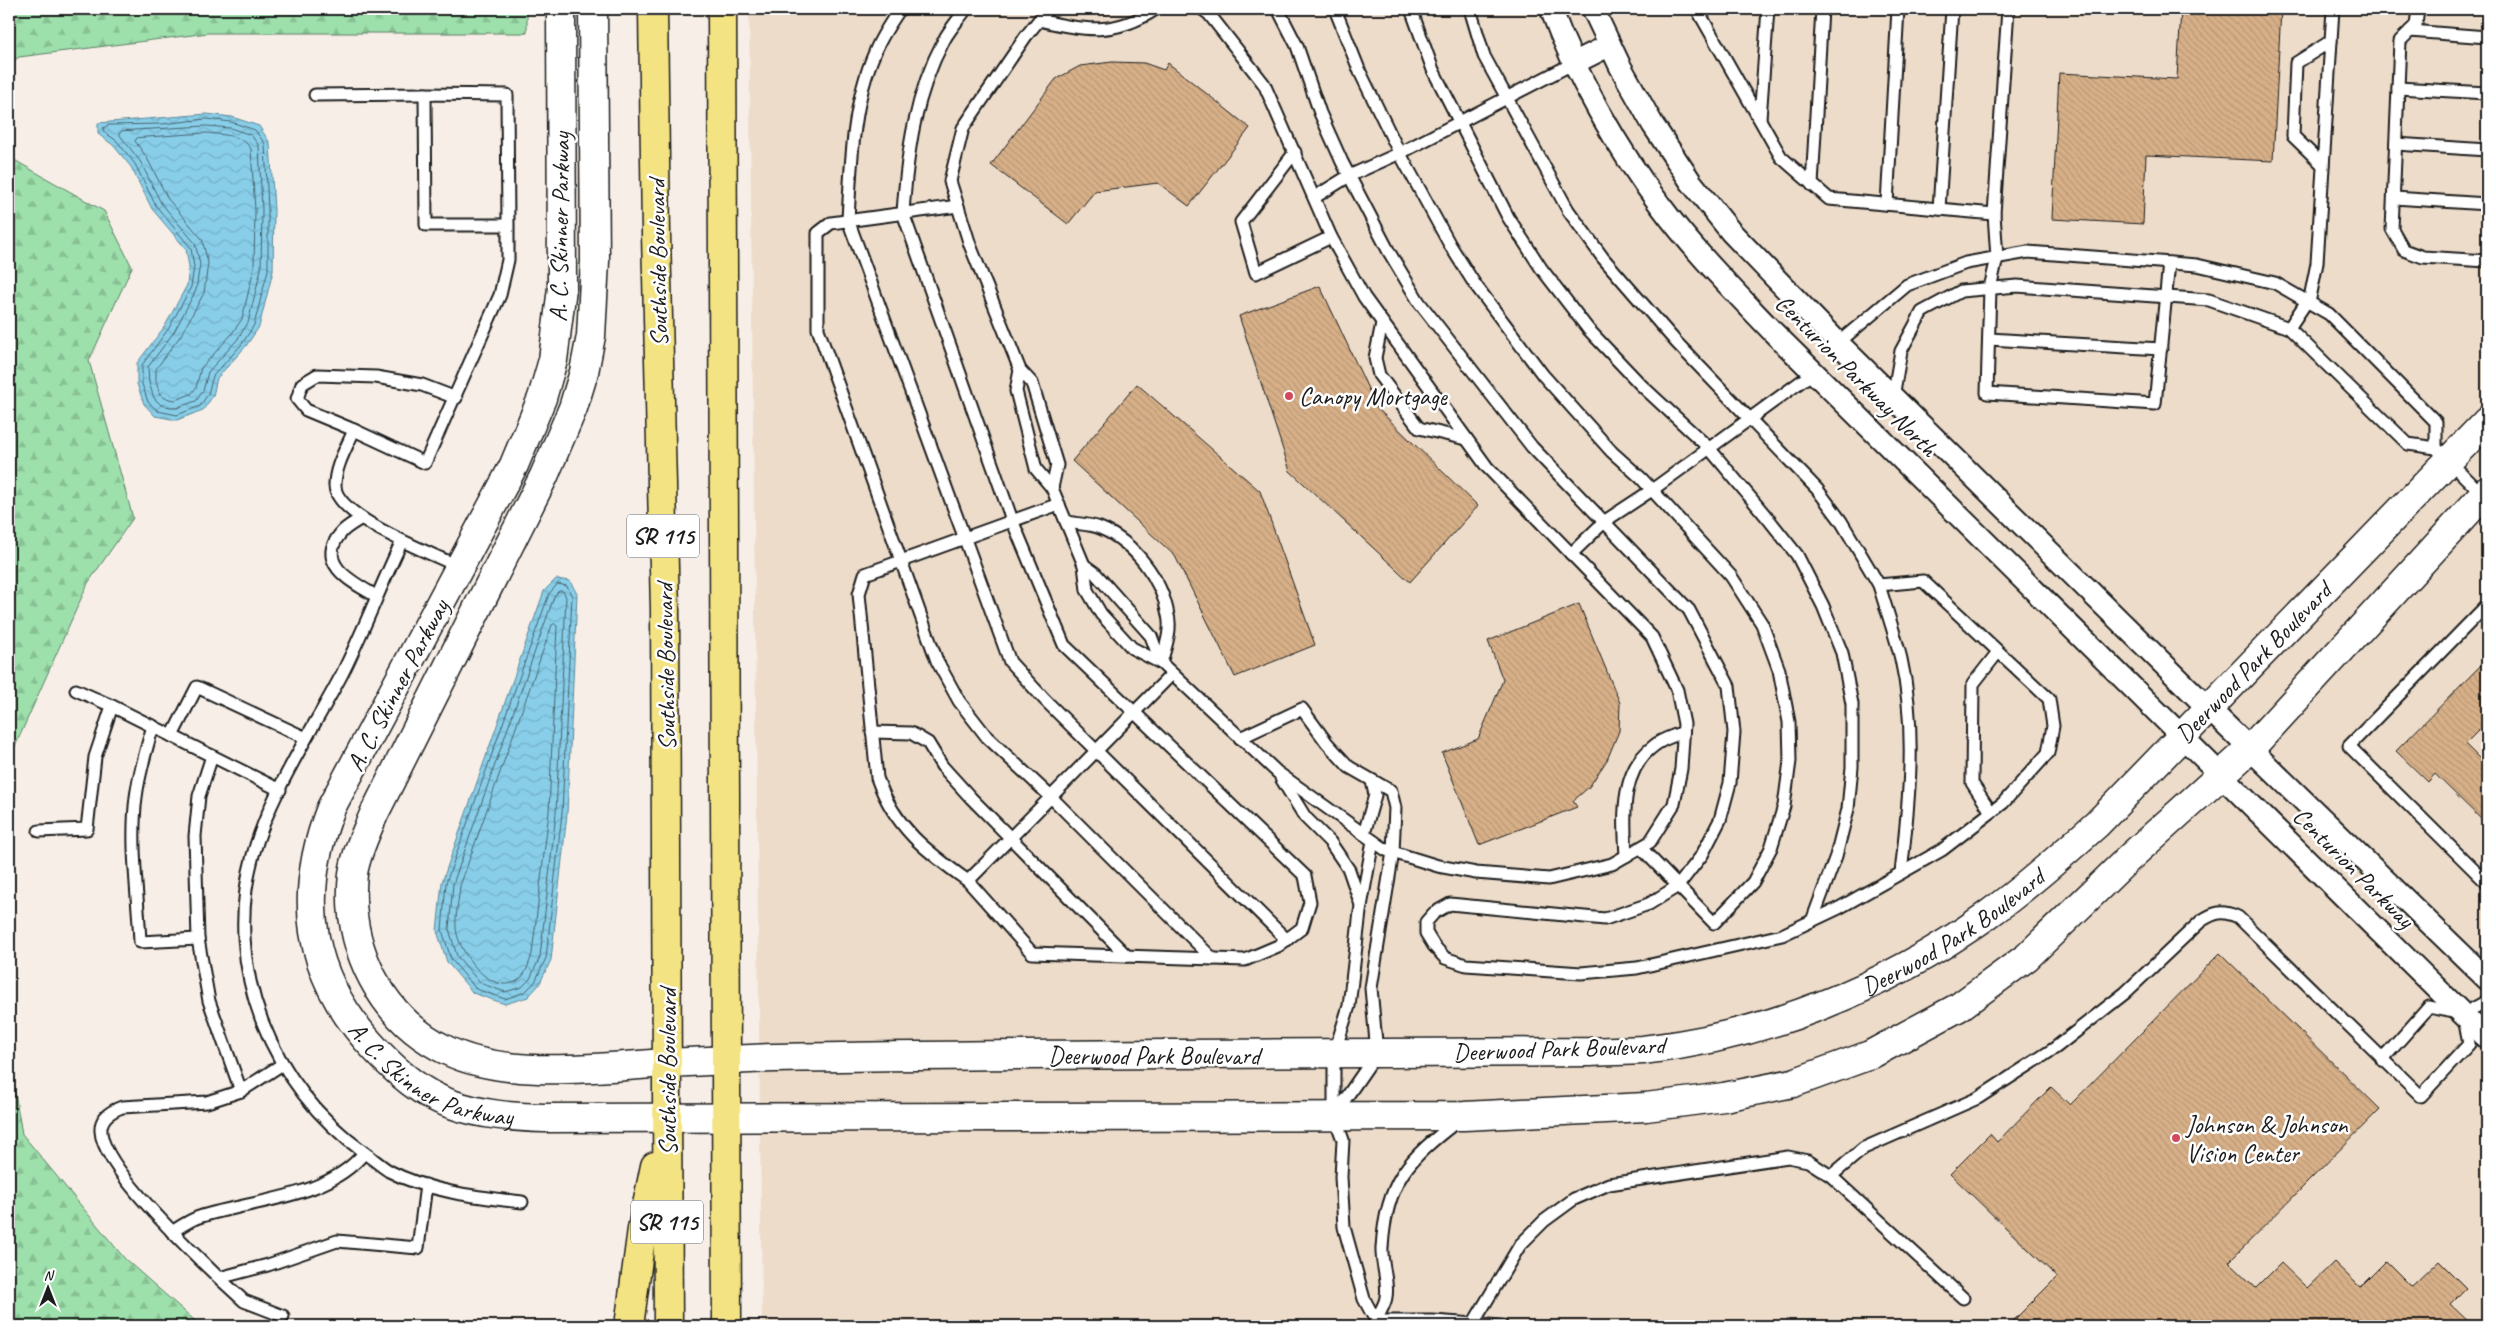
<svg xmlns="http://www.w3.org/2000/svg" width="2496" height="1335" font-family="Caveat,sans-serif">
<defs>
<pattern id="forest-firs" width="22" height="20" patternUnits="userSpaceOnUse" patternTransform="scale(1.25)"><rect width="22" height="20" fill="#9de0ac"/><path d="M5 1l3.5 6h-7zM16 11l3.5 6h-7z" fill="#87c093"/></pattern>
<pattern id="water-waves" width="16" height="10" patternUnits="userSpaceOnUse" patternTransform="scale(1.25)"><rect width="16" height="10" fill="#88cee9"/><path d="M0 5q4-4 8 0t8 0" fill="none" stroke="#75b0c7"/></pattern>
<pattern id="building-back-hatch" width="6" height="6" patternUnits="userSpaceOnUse" patternTransform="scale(1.25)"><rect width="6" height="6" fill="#d7b088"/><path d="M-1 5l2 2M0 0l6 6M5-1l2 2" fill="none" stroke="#b89775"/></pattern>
</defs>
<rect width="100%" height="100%" fill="#f7efe7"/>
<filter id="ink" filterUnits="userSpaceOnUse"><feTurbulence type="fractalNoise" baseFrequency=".02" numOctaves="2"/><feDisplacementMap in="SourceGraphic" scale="10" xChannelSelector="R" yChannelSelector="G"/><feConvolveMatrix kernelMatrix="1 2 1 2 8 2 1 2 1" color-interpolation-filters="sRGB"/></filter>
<g filter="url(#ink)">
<!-- built -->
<polygon fill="#eddcca" points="749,9 2487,9 2487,1326 762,1326"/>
<!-- forest -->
<g fill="url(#forest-firs)" stroke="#5c7e64">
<polygon points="9,9 527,9 527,33 208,33 19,57 9,64"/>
<polygon points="9,157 104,211 132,267 89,361 133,518 88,583 9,760"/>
<polygon points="9,1058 22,1134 125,1259 201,1326 9,1326"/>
</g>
<!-- water -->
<g fill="url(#water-waves)" stroke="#5d8797">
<polygon points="207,114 232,117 259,126 270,143 274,210 273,271 259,327 246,346 217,378 213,396 203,410 177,420 155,416 144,404 137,384 137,363 165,326 187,285 189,267 186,249 152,209 131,167 113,145 98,134 98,123"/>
<polygon points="556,579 570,581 577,594 567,814 551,960 539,985 528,997 505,1004 473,993 447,962 437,931 442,882 544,591"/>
</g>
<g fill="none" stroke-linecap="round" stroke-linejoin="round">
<!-- shore -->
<g stroke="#47636e" stroke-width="1">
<polygon points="207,119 231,122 255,130 265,144 268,210 268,270 254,325 242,344 213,376 208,394 200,406 177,415 158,411 148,402 142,384 142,365 169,328 191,287 194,267 191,248 156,206 135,164 117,141 104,132 103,128 109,125 162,124"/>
<polygon points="207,126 230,128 251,135 259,146 262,210 261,269 248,323 237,340 208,372 203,391 196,401 176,408 161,405 154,398 149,383 148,367 174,332 196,290 200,264 195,243 161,203 140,161 119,134 122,131"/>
<path d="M207 133C222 135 242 134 251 149L255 210 254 268 242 319 231 335 201 368 196 388 191 394 175 400 165 398 160 394 156 381V369L181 335 204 293 208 263 202 239 168 199 147 158 135 141 137 138Z"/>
<polygon points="558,584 567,586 572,596 562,813 546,958 535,982 525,992 505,999 476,989 451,959 442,930 446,883 549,594"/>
<polygon points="559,591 563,591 566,597 556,813 540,957 530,979 522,987 505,992 480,983 457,956 449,929 453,884 554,597"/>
<path d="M555 624 557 626 549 812 532 954C529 963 526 976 517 981 490 996 458 952 456 928 455 915 459 899 460 886L552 625Z"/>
</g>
</g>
<!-- building -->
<g fill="url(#building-back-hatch)" stroke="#1c1c1c">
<polygon points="2181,9 2281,9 2273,161 2146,155 2143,224 2052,219 2059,73 2177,79"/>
<polygon points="1112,62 1144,63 1164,70 1168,63 1250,128 1189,206 1158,183 1095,191 1068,224 991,165 1056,79 1080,66"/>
<polygon points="1320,286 1377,408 1478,506 1410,582 1290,471 1239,316"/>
<polygon points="1137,384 1260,491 1315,645 1235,677 1175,556 1072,461"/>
<polygon points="1579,604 1620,703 1619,731 1607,760 1589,787 1573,801 1577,807 1479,845 1442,753 1478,739 1503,680 1488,641"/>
<polygon points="2487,659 2487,722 2465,744 2487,766 2487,825 2435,774 2428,782 2396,751"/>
<polygon points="2220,953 2380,1109 2229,1262 2256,1288 2281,1263 2307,1288 2334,1262 2360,1287 2386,1261 2412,1287 2439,1261 2466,1288 2450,1304 2473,1326 2008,1326 2057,1277 1950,1174 1990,1134 1997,1142 2051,1087 2070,1105"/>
</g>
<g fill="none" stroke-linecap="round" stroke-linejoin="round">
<!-- service casing -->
<g stroke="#1c1c1c" stroke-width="15">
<g id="service">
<path d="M900 9C891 22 881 37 875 52 852 104 851 165 848 220L1010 662 1045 700 1287 940"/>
<path d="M966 9C959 19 950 29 944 40 915 94 907 153 903 213L1012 520 1064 645 1305 876 1310 902 1302 928 1278 946 1245 960 1032 953 968 881 1172 674"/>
<polyline points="1048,9 1026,36 963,128 950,181 970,245 1020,370 1032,383 1057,465 1052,488"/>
<polyline points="1278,9 1297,46 1320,113 1342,162 1389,252 1419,302 1532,447 1689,610 1729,686 1734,732 1730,783 1720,820 1702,855 1678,886 1649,904 1605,919 1450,904 1434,913 1426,922 1426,933 1434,946 1445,958 1466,965 1581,973 1637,968 1782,935 1839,908 1942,850 2003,803 2048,753 2053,726 2049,699 1923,581 1879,585 1841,521 1817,489 1676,342 1603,258 1568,210 1484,56 1470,9"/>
<polyline points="1335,9 1360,72 1398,150 1450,245 1474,283 1543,375 1612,452 1641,478 1731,576 1762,624 1779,670 1789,722 1790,761 1784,806 1771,848 1753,882 1714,923 1641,848"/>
<polyline points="1411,9 1433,70 1508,217 1541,268 1588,329 1641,385 1709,448 1770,521 1797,555 1823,606 1842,653 1852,704 1852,767 1848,809 1836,856 1812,921"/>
<polyline points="1697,9 1781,157 1829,199 1994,214"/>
<polyline points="2008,9 1994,214 1997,258 1990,288 1987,393 2155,404 2169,263"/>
<polyline points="2418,9 2416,25 2400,41 2392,229 2404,250 2423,257 2487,261"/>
<path d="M1039 20C1084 31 1115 36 1156 9"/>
<polyline points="2410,31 2487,37"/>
<polyline points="2398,88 2487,93"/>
<polyline points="315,95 425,94"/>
<polyline points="1760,119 1768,9"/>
<polyline points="2396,144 2487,150"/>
<polyline points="1295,152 1241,222 1256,273 1331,237"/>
<polyline points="2323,165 2293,136 2296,63 2331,41"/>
<polyline points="1812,185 1822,9"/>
<polyline points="1315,197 1349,176 1400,153 1576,62"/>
<polyline points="2394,198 2487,204"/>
<polyline points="1887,204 1898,9"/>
<polyline points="958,206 831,223 818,233 818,329 937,661 959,701 987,737 1051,797 1213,959"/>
<polyline points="1939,209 1952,9"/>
<polyline points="2309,303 2317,263 2333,9"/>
<polyline points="1382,323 1375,358 1379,375 1419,428 1466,439"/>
<polyline points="2289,328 2307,301"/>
<polyline points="1989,339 2161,349"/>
<polyline points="1838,343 1907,285 1966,263 2028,252 2197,265 2275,283 2329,314 2436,422 2436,448"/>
<polyline points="1020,370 1016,391 1036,469 1052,488 1084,565 1087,590 1101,614 1132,648 1161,663 1277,772 1386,850 1438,866 1476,873 1549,879 1612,864 1650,842 1674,804 1681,769 1684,724 1677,690 1652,637 1487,467 1364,297 1331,237 1264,84 1209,14 1202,9"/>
<polyline points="1893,397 1901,351 1922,312 1961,291 2017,286 2209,300 2289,328 2408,444 2436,448 2484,496"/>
<polyline points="354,430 306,410 297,399 302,384 317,375 376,377 422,385 456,398"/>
<path d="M360 519C354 523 346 527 341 533 314 564 354 583 376 596"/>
<path d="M1066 522C1077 524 1090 524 1100 528 1134 542 1162 579 1168 615 1172 631 1165 648 1161 663"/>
<path d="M402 541C381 585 364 630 342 674 311 733 271 791 253 855 222 968 271 1086 365 1153 373 1159 381 1166 389 1171 429 1192 478 1197 522 1202"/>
<polyline points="1571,554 1605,521 1652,490 1814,372"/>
<polyline points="1084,565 1095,573 1151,636 1161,663"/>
<path d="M460 567C433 554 334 517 335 485 335 466 347 447 354 430L425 463 500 295 508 260V225H426L425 94 507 95 508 225"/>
<path d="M1879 585C1886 609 1895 634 1901 659 1917 729 1909 802 1901 873"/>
<polyline points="2487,605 2349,746 2487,883"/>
<polyline points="76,690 112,706"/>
<path d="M153 726C146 750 139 773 136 797 130 845 138 894 140 942L198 939"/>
<polyline points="872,732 911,733 928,743 942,766 971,798 1127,956"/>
<polyline points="172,736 197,687 306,738"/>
<polyline points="1240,738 1302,709 1327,743 1349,767 1391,791 1395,808 1393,852 1371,988 1377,1053 1335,1114"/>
<polyline points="212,756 199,796 195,836 198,939 209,1001 241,1091"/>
<polyline points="1281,778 1305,817 1330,842 1349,870 1361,905"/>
<polyline points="1991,812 1972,783 1973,684 1998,652"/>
<polyline points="39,831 87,829 95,757 112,706 280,790"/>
<polyline points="1364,834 1375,795 1372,781"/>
<polyline points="1373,841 1360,912 1349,1006 1334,1054 1334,1115 1343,1140 1341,1177 1344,1227 1364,1299 1376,1321"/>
<path d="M1626 856C1624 818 1619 771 1655 745 1662 739 1674 736 1683 732"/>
<path d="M968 881C926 851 895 828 877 778L859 594 865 574 1059 504"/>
<polyline points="2382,1060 2429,1007 2463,1014 2487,1001"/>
<path d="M281 1065 241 1091 207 1102 122 1107C111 1111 100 1118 101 1131 102 1167 192 1252 219 1278L268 1265 337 1241 418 1248 426 1185"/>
<path d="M1831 1176 1864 1148 1978 1098 2055 1048 2125 993 2201 921C2215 912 2222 910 2238 917L2421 1096 2469 1044 2464 1018"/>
<path d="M172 1232C181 1226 191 1219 202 1216 254 1200 328 1198 364 1153"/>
<polyline points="219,1278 244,1301 283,1316"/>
<polyline points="1376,1321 1433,1321 1502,1326"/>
<polyline points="1474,1322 1520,1245 1544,1221 1574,1199 1609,1184 1788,1157 1808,1161 1831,1176 1963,1298"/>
<path d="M1376 1326C1376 1315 1385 1307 1386 1297 1389 1282 1381 1264 1382 1248 1386 1181 1408 1159 1459 1120"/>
</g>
</g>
<!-- minor casing -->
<g stroke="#1c1c1c" stroke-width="25">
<g id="minor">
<path d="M1551 9C1575 74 1618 150 1660 205 1694 251 1735 292 1774 333L2487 1038"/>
<polyline points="1593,9 1620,66 1653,125 1691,182 1731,232 1838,343 2207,707 2487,979"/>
<polyline points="1576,62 1610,45"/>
</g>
</g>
<!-- secondary casing -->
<g stroke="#1c1c1c" stroke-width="31">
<g id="secondary">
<path id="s1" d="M561 9 562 288 553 360 542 398 514 465 331 808C295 900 309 981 378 1052 399 1074 422 1094 451 1104 482 1115 513 1117 544 1118L1464 1116 1646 1107 1724 1097 1793 1083 1870 1055 1959 1007 2027 957 2129 858 2251 748 2487 491"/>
<path id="s2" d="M593 9 595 261 591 336 584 372 573 408 544 476 374 814C366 833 356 853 353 874 345 947 382 1020 448 1051 509 1080 601 1067 667 1063 703 1061 739 1059 775 1058 1046 1053 1318 1054 1590 1052 1607 1051 1626 1051 1643 1050 1766 1036 1886 988 1986 916 2025 888 2061 856 2097 824L2487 421"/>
</g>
</g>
<!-- trunk casing -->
<g stroke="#1c1c1c" stroke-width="31">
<g id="trunk">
<polyline points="653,9 656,234 665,610 668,1326"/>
<polyline points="722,9 727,1326"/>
<polyline points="629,1326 642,1229 655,1166"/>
</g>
</g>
<!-- service -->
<use href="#service" stroke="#fff" stroke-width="11"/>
<!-- minor -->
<use href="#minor" stroke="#fff" stroke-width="21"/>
<!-- secondary -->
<use href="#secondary" stroke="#fff" stroke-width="28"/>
<!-- trunk -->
<use href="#trunk" stroke="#f4e382" stroke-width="28"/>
</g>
</g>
<!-- markers -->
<g fill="#d1495b" stroke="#fff" stroke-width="2">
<circle cx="1289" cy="396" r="5"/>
<circle cx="2176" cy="1138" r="5"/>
</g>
<g text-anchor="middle" stroke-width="5" stroke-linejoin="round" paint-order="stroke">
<!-- shield labels -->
<g fill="#fff" stroke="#606060" stroke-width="1">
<rect x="627" y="514.5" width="72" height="43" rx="4"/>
<rect x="631" y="1200.5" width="72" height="43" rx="4"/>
</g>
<g font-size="24" font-weight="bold" fill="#1c1c1c">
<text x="663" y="544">SR 115</text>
<text x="667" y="1230">SR 115</text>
</g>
<!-- street labels -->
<g font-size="25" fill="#1c1c1c" stroke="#fff">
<text transform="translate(559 227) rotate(-89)" y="9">A. C. Skinner Parkway</text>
<text transform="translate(657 263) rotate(-91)" y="9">Southside Boulevard</text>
<text transform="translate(1857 375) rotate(45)" y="9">Centurion Parkway North</text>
<text transform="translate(2253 662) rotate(-46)" y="9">Deerwood Park Boulevard</text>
<text transform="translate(665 667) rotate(-91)" y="9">Southside Boulevard</text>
<text transform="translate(397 685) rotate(-62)" y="9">A. C. Skinner Parkway</text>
<text transform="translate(2354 867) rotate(45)" y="9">Centurion Parkway</text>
<text dy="9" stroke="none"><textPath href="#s2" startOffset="2665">Deerwood Park Boulevard</textPath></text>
<text transform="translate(1559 1048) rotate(-2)" y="9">Deerwood Park Boulevard</text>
<text x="1154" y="1064">Deerwood Park Boulevard</text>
<text dy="9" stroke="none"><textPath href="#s1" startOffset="1176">A. C. Skinner Parkway</textPath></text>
<text transform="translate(667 1072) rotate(-90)" y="9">Southside Boulevard</text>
</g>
<!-- poi labels -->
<g font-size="25" fill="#1c1c1c" stroke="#fff" text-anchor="start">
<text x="1299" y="405">Canopy Mortgage</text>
<text x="2186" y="1133">Johnson &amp; Johnson<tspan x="2186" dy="29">Vision Center</tspan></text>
</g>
</g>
<!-- margin -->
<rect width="2496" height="1335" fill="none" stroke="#fff" stroke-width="30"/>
<rect x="15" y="15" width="2466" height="1305" fill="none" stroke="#1c1c1c" stroke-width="2" filter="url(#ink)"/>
<!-- north arrow -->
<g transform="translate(48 1288)" stroke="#ffffff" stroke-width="4" paint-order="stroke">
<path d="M0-4L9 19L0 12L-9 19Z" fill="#1c1c1c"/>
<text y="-8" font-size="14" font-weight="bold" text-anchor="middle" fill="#1c1c1c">N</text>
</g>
</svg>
